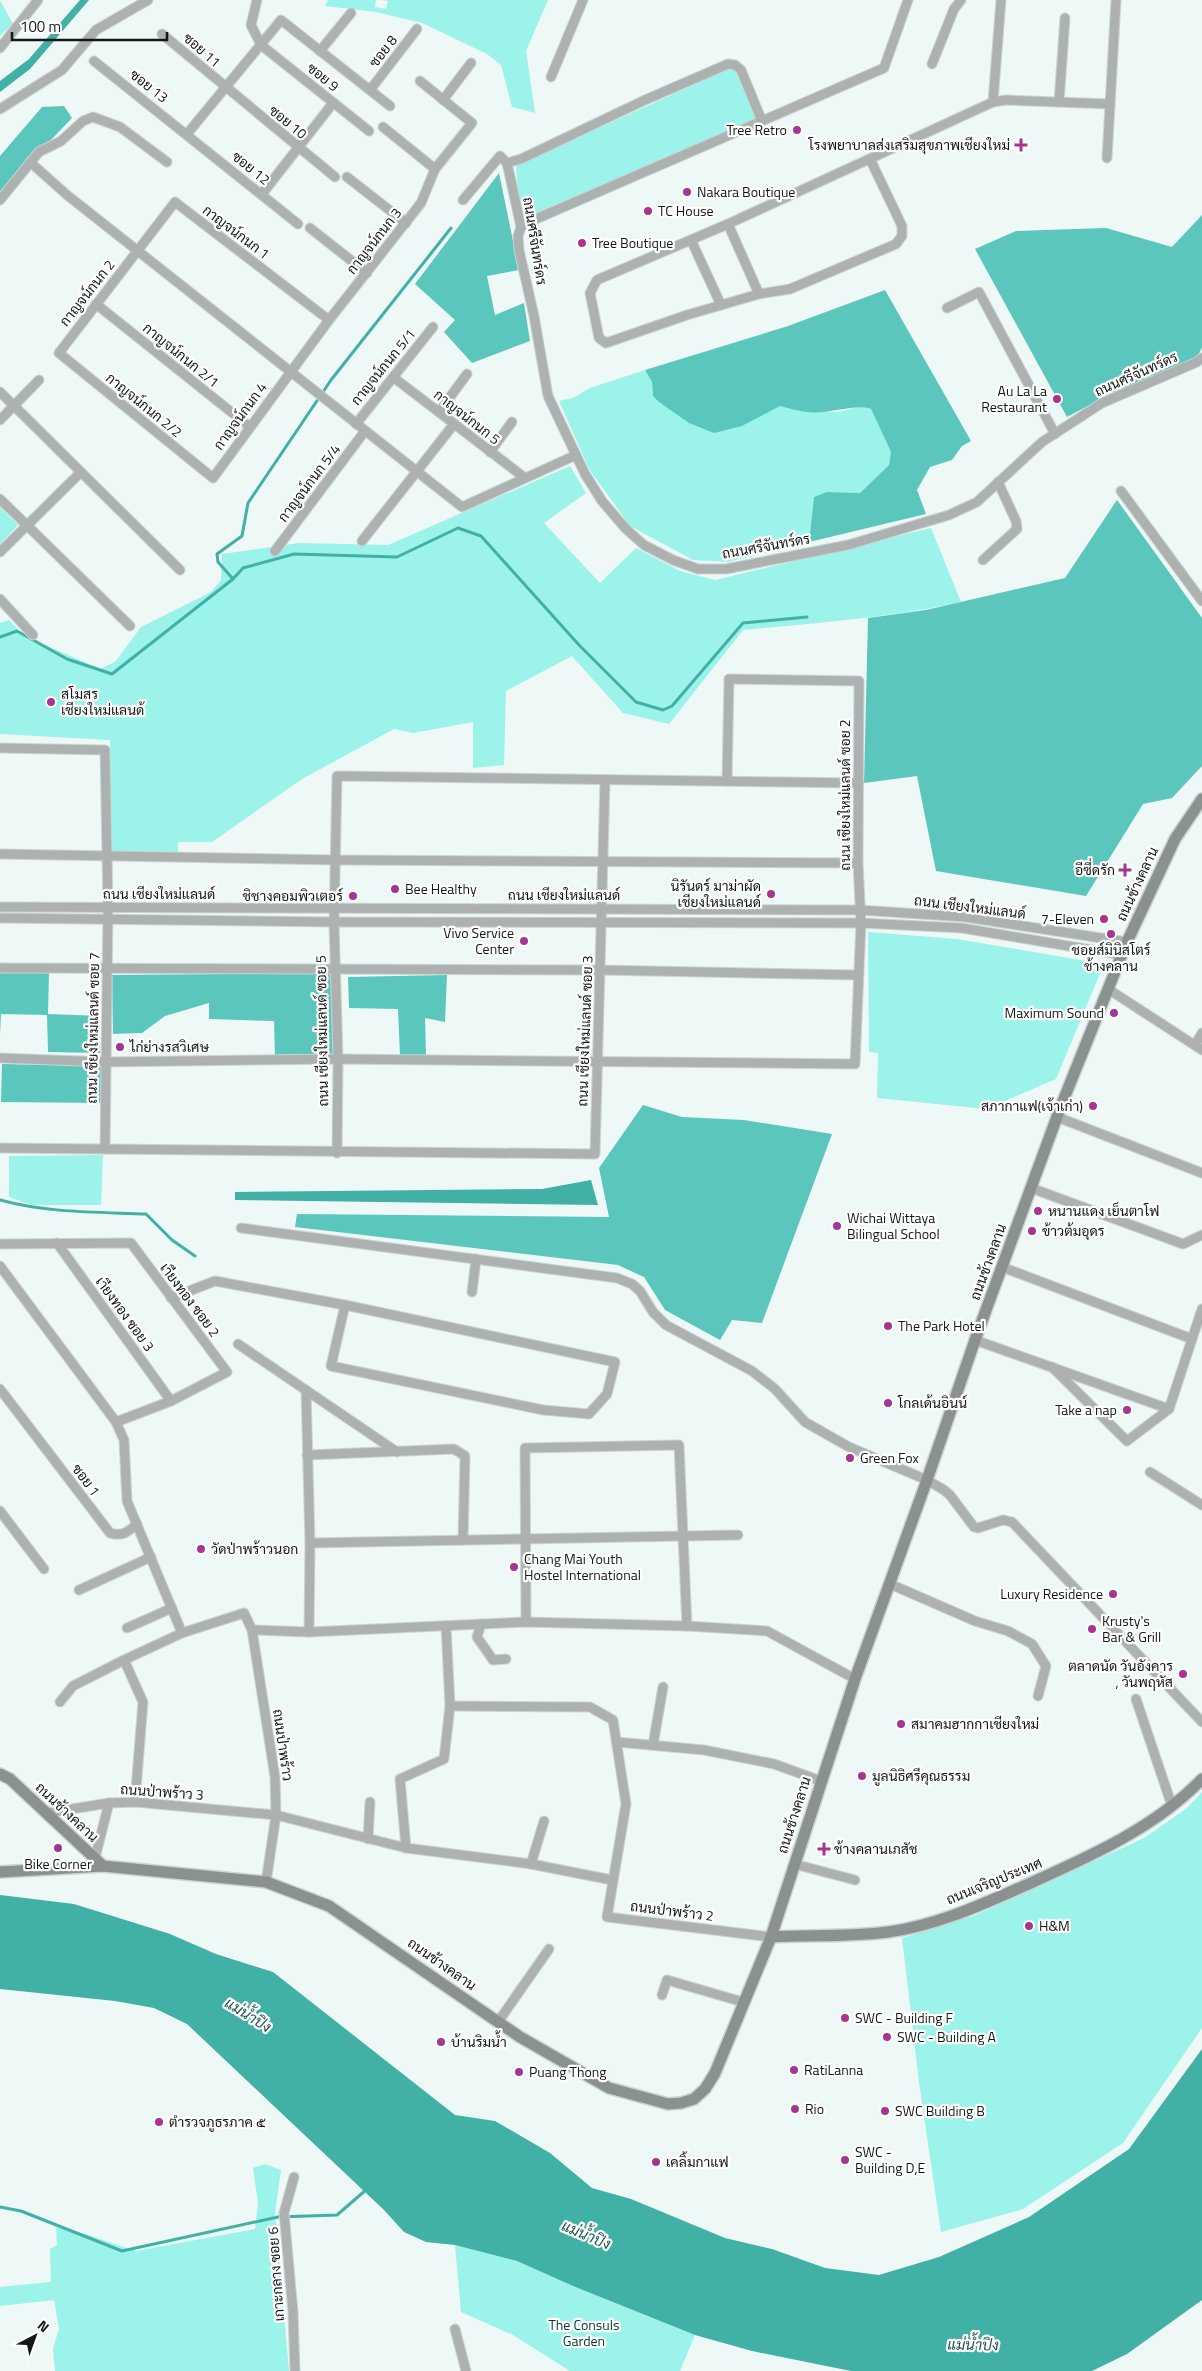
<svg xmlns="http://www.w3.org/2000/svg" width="1202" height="2371" font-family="'Titillium Web',Sarabun,sans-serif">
<rect width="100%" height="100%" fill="#edf8f7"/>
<!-- green -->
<g fill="#9bf3e9">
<polygon points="0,0 13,24 0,36"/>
<polygon points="328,0 376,0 375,7 386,9 388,1 381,0 548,0 526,51 535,113 512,107 501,65 487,54 422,23 376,12 325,6"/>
<polygon points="730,68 738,72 757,118 524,219 519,212 516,166"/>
<polygon points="645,370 652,382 653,396 742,426 780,405 808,412 839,412 862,406 871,409 891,452 889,465 860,493 827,492 814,497 809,542 728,562 693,560 630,526 589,469 559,401 573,398 590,388"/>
<path d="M570 466 586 493 544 523 600 583 636 548 680 571 715 580 931 528 961 602C889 618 816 623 743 630L669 724 623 713 572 656 506 691 504 765 473 768V722L413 733 394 729 302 779 212 842H178V854L112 853 110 740 0 734V623L9 620 24 636 101 669 116 661 141 627 211 592 221 580 222 554 299 543 388 545Z"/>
<polygon points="0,507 18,525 0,544"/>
<polygon points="868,932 957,939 1104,964 1056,1079 986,1109 877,1098 878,1053 869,1052"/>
<polygon points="103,1155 101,1205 32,1205 9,1197 9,1156"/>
<polygon points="1202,1792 1202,2028 1123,2143 1023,2209 941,2232 919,2082 902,1938 976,1915 1144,1838 1187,1808"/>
<polygon points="265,2164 281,2170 275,2213 289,2371 55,2371 53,2349 59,2329 54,2300 0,2306 0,2287 51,2282 50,2249 57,2245 56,2227 85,2234 136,2251 255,2229 258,2203 253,2168"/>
<polygon points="455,2245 517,2261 573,2286 695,2335 680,2371 570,2371 513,2335 461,2312"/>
</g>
<!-- forest -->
<g fill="#5bc7bc">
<polygon points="64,106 72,118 0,193 0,156 42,107"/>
<polygon points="499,173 519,270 487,276 495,315 524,303 530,341 472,363 444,332 455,320 415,284"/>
<path d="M1202 215V347L1198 356C1154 378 1110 393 1067 417L975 249 1016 231 1106 228 1172 247Z"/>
<path d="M885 290 971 441 962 446 952 460 930 467 917 490 926 514 809 542 814 497 827 492 860 493 889 465 891 452 871 409C857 403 827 415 807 412 798 411 789 408 780 406L742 426 714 433 689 423 659 402 653 396 652 382 645 370 788 326Z"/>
<polygon points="1117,500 1202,618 1202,766 1172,798 1143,804 1086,896 936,871 917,776 864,783 868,618 926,610 1065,578"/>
<polygon points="49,972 48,1014 100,1016 100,1053 48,1052 47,1015 1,1014 0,1035 0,973"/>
<polygon points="331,973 334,1055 275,1056 274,1021 209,1019 209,1003 165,1016 142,1033 113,1034 112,975"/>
<polygon points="447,975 445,1022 425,1018 426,1055 400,1055 398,1009 349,1008 348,977"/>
<polygon points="2,1064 102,1066 102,1103 1,1102"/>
<polygon points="643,1105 682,1117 744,1120 832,1134 762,1323 732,1320 720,1340 665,1310 644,1277 618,1265 295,1227 297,1214 609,1217 599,1168"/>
</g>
<!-- water -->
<g fill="#41b0a5">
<polygon points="80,0 89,0 30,69 0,92 0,81 29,59"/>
<polygon points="591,1180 598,1205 235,1200 235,1192 542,1189"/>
<polygon points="0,1895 74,1904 170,1934 216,1954 273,1972 455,2115 495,2121 550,2153 592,2188 631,2199 725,2238 772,2249 825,2268 879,2275 939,2257 1029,2217 1129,2149 1202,2049 1202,2300 1127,2354 1092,2371 851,2371 752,2351 695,2335 573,2286 517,2261 455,2245 426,2242 404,2232 384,2210 187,2024 154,2008 115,2001 0,1989"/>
</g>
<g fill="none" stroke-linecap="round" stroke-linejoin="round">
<!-- stream -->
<g stroke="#41b0a5" stroke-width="3">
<polyline points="233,579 218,562 217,554 242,536 248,503 331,380 451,228"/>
<polyline points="0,637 17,631 67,659 112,674 233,579 243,568 294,554 397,557 458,528 481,536 579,645 636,702 663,710 672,706 743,623 807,617"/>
<path d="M0 1200C47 1213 97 1212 146 1214L172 1240 195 1256"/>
<polyline points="0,2207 21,2211 122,2251 278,2217 337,2215 367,2189"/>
</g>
<!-- street casing -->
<g stroke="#cad4d3" stroke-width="11">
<g id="street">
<polyline points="257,0 251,25 261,45 369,131"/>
<polyline points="162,34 335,177"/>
<polyline points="0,48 38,0"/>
<polyline points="320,51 351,13"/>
<polyline points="94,61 298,224"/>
<polyline points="932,64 954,9 961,0"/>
<polyline points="551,77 583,0"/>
<polyline points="370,90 417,29"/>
<polyline points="443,100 471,63"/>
<polyline points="993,102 1001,0"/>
<polyline points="1059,102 1065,18"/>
<polyline points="0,109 62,70 96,30 148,0"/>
<polyline points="383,127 435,169"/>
<polyline points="187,134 281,20 390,106"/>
<polyline points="1107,158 1116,0"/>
<polyline points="870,159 902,226 902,236 896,244 790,289 759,294 687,315 606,343 599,338 590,293 597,280 728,224 993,102 1006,100 1110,104"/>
<polyline points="30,162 67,195 462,507 576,455"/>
<polyline points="507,163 521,227 518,236 519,250 534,316 548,396 585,474 602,501 626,529 644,545 673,560 698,569 726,569 848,545 949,515 977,502 1042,442 1102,403 1197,362 1202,358"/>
<polyline points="507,163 521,159 645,100 728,64 735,65 741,70 762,121"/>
<polyline points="347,177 406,223"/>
<polyline points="262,194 333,103"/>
<polyline points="0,200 39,152 61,141 83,121 93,117 120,127 167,162"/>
<polyline points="463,200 500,156 507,163"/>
<polyline points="728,224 759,294"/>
<polyline points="521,227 529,222 884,68 908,0"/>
<polyline points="310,228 367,273"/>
<polyline points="691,240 721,305"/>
<polyline points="96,304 250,427"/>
<polyline points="947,308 979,292 1055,434"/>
<polyline points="329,320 175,202 59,353 213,478 329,320 421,203 435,169 472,123 420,81"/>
<polyline points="393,377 525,478"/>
<polyline points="0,392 180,570"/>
<polyline points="439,412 467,374"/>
<polyline points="0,420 39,380"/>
<polyline points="356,424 433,327"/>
<polyline points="490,452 512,422"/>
<polyline points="1121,491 1202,601"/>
<polyline points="0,499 130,626"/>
<polyline points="362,541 454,424"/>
<polyline points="275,551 365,431"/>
<polyline points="0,552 81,472"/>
<polyline points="983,560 1017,529 1016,521 998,482"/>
<polyline points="0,599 33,635"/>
<polyline points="0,748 105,750 108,907 105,1149"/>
<polyline points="0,854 336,860 858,863"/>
<polyline points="0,907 860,910 965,917 1127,942"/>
<polyline points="0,918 334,922 861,923 962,928 1122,955"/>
<polyline points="0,968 600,970 858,975"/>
<polyline points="1108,989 1202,1050"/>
<polyline points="1195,1045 1202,1033"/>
<polyline points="0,1058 106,1062 338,1059 855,1064 861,923 858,863 859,681 729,679 727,781"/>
<polyline points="1057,1117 1202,1173"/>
<polyline points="0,1148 595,1154 605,780"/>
<polyline points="337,1153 338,1059 334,922 337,776 859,783"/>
<polyline points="1031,1188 1183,1244 1202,1235"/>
<polyline points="241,1228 617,1278 632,1284 640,1291 653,1312 666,1325 752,1371 775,1389 805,1422 849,1447 927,1480 944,1490 950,1495 974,1527 978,1528 1003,1520 1012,1522 1202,1722"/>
<polyline points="57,1243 171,1401"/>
<polyline points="0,1244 131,1243 227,1372 171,1401 116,1422"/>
<polyline points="0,1266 116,1422 124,1440 127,1501 182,1633"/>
<polyline points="1002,1267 1192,1339"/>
<polyline points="472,1292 476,1259"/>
<polyline points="171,1298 215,1281 345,1305 615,1362 607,1394 589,1414 543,1410 331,1366 345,1305"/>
<polyline points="975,1340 1169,1409"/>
<polyline points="238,1344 397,1452"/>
<polyline points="1052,1367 1127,1441 1169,1409 1202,1309"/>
<path d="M0 1389 110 1533C122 1537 128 1532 137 1524"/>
<polyline points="306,1390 310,1543 309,1632"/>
<polyline points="307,1455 454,1449 465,1456 463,1540"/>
<polyline points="1150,1472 1202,1505"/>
<polyline points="0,1511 44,1569"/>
<polyline points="310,1543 738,1535"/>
<polyline points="890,1584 975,1621 1008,1631 1032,1644 1046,1666 1038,1696"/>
<polyline points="79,1590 151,1557"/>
<polyline points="526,1622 525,1448 679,1445 687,1626"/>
<polyline points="481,1624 477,1637 493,1660 506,1659"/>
<polyline points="127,1628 172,1608"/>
<polyline points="252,1630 309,1632 526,1622 687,1626 767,1631 855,1679"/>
<polyline points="124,1660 143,1702 135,1802"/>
<polyline points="1136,1699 1172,1806"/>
<polyline points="60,1702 73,1686 124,1660 182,1633 244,1613 252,1630 275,1777 276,1815 266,1882"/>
<polyline points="450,1706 590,1707 613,1720 626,1804 607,1917 771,1937"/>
<polyline points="617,1742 704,1750 774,1764 821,1781"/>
<polyline points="653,1745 663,1687"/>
<polyline points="47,1813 109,1803 135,1802 276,1815 406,1848 531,1864 612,1880"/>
<polyline points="368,1839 370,1802"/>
<polyline points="406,1848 400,1779 444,1759 450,1706 446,1626"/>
<polyline points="95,1858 109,1803"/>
<polyline points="531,1864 544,1821"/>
<polyline points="794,1864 855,1880"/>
<polyline points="662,1995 667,1980 743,2002"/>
<polyline points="498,2022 549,1949"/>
<polyline points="294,2177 284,2213 293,2312 295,2371"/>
<polyline points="455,2329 466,2371"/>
</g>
</g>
<!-- secondary casing -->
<g stroke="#cad4d3" stroke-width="14">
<g id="secondary">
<polyline points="0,1774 10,1779 103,1866"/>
<polyline points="0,1872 103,1866 266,1882 329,1906 520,2037 609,2088 668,2104 681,2103 694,2099 705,2089 715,2073 771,1937 855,1679 927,1480 975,1340 1061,1106 1127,942 1175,839 1202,799"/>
<path d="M771 1937C809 1935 850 1937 888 1932 935 1926 981 1905 1024 1886 1086 1858 1154 1829 1202 1779"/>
</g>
</g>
<!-- street -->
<use href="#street" stroke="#adb2b1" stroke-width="9"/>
<!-- secondary -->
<use href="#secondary" stroke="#8a9190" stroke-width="11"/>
</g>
<!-- markers -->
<g fill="#a63591" stroke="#fff" stroke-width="2">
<circle cx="797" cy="130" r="5"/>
<path d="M1018.5 137.5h5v5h5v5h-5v5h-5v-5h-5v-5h5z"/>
<circle cx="687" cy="192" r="5"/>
<circle cx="648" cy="211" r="5"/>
<circle cx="582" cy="243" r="5"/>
<circle cx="1057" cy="399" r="5"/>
<circle cx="51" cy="702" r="5"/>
<path d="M1122.5 862.5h5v5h5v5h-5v5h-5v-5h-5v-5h5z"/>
<circle cx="395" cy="889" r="5"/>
<circle cx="771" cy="894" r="5"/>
<circle cx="353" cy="896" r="5"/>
<circle cx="1104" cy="919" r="5"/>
<circle cx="1111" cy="934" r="5"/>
<circle cx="524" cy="941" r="5"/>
<circle cx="1114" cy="1013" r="5"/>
<circle cx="120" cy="1047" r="5"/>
<circle cx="1093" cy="1106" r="5"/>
<circle cx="1038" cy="1211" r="5"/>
<circle cx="837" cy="1226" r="5"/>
<circle cx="1032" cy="1231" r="5"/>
<circle cx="888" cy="1326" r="5"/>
<circle cx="888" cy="1403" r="5"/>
<circle cx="1127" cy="1410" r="5"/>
<circle cx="850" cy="1458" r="5"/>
<circle cx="201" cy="1549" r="5"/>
<circle cx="514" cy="1567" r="5"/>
<circle cx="1113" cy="1594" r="5"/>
<circle cx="1092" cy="1629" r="5"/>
<circle cx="1183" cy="1674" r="5"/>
<circle cx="901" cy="1724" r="5"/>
<circle cx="862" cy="1776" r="5"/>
<circle cx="58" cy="1848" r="5"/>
<path d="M821.5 1841.5h5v5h5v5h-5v5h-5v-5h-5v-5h5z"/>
<circle cx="1029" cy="1926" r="5"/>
<circle cx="845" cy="2018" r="5"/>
<circle cx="887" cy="2037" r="5"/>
<circle cx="441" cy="2042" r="5"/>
<circle cx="794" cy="2070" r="5"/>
<circle cx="519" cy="2072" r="5"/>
<circle cx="795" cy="2109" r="5"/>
<circle cx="885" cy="2111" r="5"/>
<circle cx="159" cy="2122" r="5"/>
<circle cx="845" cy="2160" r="5"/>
<circle cx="656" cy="2162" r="5"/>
</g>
<g text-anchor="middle" stroke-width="4.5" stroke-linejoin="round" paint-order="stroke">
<!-- street labels -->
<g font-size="14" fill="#131716" stroke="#fff">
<text transform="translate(202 50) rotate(41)" y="5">ซอย 11</text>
<text transform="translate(383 51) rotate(-52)" y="5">ซอย 8</text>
<text transform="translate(323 77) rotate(39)" y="5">ซอย 9</text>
<text transform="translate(149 86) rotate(38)" y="5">ซอย 13</text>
<text transform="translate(288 122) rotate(39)" y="5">ซอย 10</text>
<text transform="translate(251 168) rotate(39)" y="5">ซอย 12</text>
<text transform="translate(236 232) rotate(37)" y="5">กาญจน์กนก 1</text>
<text transform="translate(374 241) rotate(-52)" y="5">กาญจน์กนก 3</text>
<text transform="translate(535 241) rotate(81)" y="5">ถนนศรีจันทร์ดร</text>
<text transform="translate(87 293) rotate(-52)" y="5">กาญจน์กนก 2</text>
<text transform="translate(181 355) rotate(39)" y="5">กาญจน์กนก 2/1</text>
<text transform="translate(383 367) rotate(-51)" y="5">กาญจน์กนก 5/1</text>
<text transform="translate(1136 374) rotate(-24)" y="5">ถนนศรีจันทร์ดร</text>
<text transform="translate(144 405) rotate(39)" y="5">กาญจน์กนก 2/2</text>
<text transform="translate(240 416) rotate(-54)" y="5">กาญจน์กนก 4</text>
<text transform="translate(467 417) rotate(38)" y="5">กาญจน์กนก 5</text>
<text transform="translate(309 483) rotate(-53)" y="5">กาญจน์กนก 5/4</text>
<text transform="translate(766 546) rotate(-10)" y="5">ถนนศรีจันทร์ดร</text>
<text transform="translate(845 795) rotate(-90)" y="5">ถนน เชียงใหม่แลนด์ ซอย 2</text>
<text transform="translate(1137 884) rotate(-65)" y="5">ถนนช้างคลาน</text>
<text x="159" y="899">ถนน เชียงใหม่แลนด์</text>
<text x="564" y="900">ถนน เชียงใหม่แลนด์</text>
<text transform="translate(970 907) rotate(7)" y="5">ถนน เชียงใหม่แลนด์</text>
<text transform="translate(93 1028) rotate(-89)" y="5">ถนน เชียงใหม่แลนด์ ซอย 7</text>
<text transform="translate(322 1031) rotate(-91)" y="5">ถนน เชียงใหม่แลนด์ ซอย 5</text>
<text transform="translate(585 1031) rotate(-88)" y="5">ถนน เชียงใหม่แลนด์ ซอย 3</text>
<text transform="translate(988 1262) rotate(-70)" y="5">ถนนช้างคลาน</text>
<text transform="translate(190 1300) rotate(53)" y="5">เาียงทอง ซอย 2</text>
<text transform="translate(125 1314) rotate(54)" y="5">เาียงทอง ซอย 3</text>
<text transform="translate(86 1480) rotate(53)" y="5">ซอย 1</text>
<text transform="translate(283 1745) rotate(82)" y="5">ถนนป่าพร้าว</text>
<text transform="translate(162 1792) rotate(4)" y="5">ถนนป่าพร้าว 3</text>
<text transform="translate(67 1812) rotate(43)" y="5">ถนนช้างคลาน</text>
<text transform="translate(794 1815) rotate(-72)" y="5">ถนนช้างคลาน</text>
<text transform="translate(994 1881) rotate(-22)" y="5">ถนนเจริญประเทศ</text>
<text transform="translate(672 1911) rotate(7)" y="5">ถนนป่าพร้าว 2</text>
<text transform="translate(442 1964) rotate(35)" y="5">ถนนช้างคลาน</text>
<text transform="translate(276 2274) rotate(-94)" y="5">เกาะกลาง ซอย 6</text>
</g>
<!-- poi labels -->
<g font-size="14" fill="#131716" stroke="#fff" text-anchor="start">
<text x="787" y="135" text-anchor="end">Tree Retro</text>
<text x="1010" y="150" text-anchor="end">โรงพยาบาลส่งเสริมสุขภาพเชียงใหม่</text>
<text x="697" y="197">Nakara Boutique</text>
<text x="658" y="216">TC House</text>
<text x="592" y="248">Tree Boutique</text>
<text x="1047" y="396" text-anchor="end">Au La La<tspan x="1047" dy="16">Restaurant</tspan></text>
<text x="61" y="699">สโมสร<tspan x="61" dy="16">เชียงใหม่แลนด้</tspan></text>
<text x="1115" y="875" text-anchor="end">อีซี่ดรัก</text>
<text x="761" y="891" text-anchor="end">นิรันดร์ มาม่าผัด<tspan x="761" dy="16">เชียงใหม่แลนด์</tspan></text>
<text x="405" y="894">Bee Healthy</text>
<text x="343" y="901" text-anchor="end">ชิชางคอมพิวเตอร์</text>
<text x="1094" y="924" text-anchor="end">7-Eleven</text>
<text x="514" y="938" text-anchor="end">Vivo Service<tspan x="514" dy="16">Center</tspan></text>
<text x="1111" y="955" text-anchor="middle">ชอยส์มินิสโตร์<tspan x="1111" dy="16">ช้างคลาน</tspan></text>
<text x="1104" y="1018" text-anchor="end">Maximum Sound</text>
<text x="130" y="1052">ไก่ย่างรสวิเศษ</text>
<text x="1083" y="1111" text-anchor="end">สภากาแฟ(เจ้าเก่า)</text>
<text x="1048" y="1216">หนานแดง เย็นตาโฟ</text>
<text x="847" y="1223">Wichai Wittaya<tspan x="847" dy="16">Bilingual School</tspan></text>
<text x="1042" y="1236">ข้าวต้มอุดร</text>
<text x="898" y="1331">The Park Hotel</text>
<text x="898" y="1408">โกลเด้นอินน์</text>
<text x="1117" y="1415" text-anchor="end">Take a nap</text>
<text x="860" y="1463">Green Fox</text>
<text x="211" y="1554">วัดป่าพร้าวนอก</text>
<text x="524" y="1564">Chang Mai Youth<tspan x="524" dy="16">Hostel International</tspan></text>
<text x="1103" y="1599" text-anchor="end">Luxury Residence</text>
<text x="1102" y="1626">Krusty's<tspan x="1102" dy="16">Bar &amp; Grill</tspan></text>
<text x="1173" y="1671" text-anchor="end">ตลาดนัด วันอังคาร<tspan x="1173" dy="16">, วันพฤหัส</tspan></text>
<text x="911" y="1729">สมาคมฮากกาเชียงใหม่</text>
<text x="872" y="1781">มูลนิธิศรีคุณธรรม</text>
<text x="834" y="1854">ช้างคลานเภสัช</text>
<text x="58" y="1869" text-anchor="middle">Bike Corner</text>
<text x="1039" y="1931">H&amp;M</text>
<text x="855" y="2023">SWC - Building F</text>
<text x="897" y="2042">SWC - Building A</text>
<text x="451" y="2047">บ้านริมน้ำ</text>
<text x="804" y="2075">RatiLanna</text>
<text x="529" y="2077">Puang Thong</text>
<text x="805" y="2114">Rio</text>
<text x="895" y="2116">SWC Building B</text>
<text x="169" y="2127">ตำรวจภูธรภาค ๕</text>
<text x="855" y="2157">SWC -<tspan x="855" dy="16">Building D,E</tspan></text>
<text x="666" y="2167">เคลิ้มกาแฟ</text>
</g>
<!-- park labels -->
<g font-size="14" fill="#023733" stroke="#fff">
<text x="584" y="2330">The Consuls<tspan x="584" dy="16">Garden</tspan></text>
</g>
<!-- water labels -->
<g font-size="15" font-style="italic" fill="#23534e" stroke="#fff">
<text transform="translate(248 2015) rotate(32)" y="5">แม่น้ำปิง</text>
<text transform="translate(586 2235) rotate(23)" y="5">แม่น้ำปิง</text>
<text transform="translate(973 2345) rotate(1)" y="5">แม่น้ำปิง</text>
</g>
</g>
<!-- north arrow -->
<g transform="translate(35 2336) rotate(41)" stroke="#ffffff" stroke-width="4" paint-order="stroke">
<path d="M0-4L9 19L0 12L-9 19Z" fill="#131716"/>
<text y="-8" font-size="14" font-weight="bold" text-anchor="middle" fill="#131716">N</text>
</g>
<!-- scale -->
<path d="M12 32v8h155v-8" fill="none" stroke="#131716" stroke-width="2.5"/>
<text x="20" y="32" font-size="15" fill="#131716" stroke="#ffffff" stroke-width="4" paint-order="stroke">100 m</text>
</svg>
